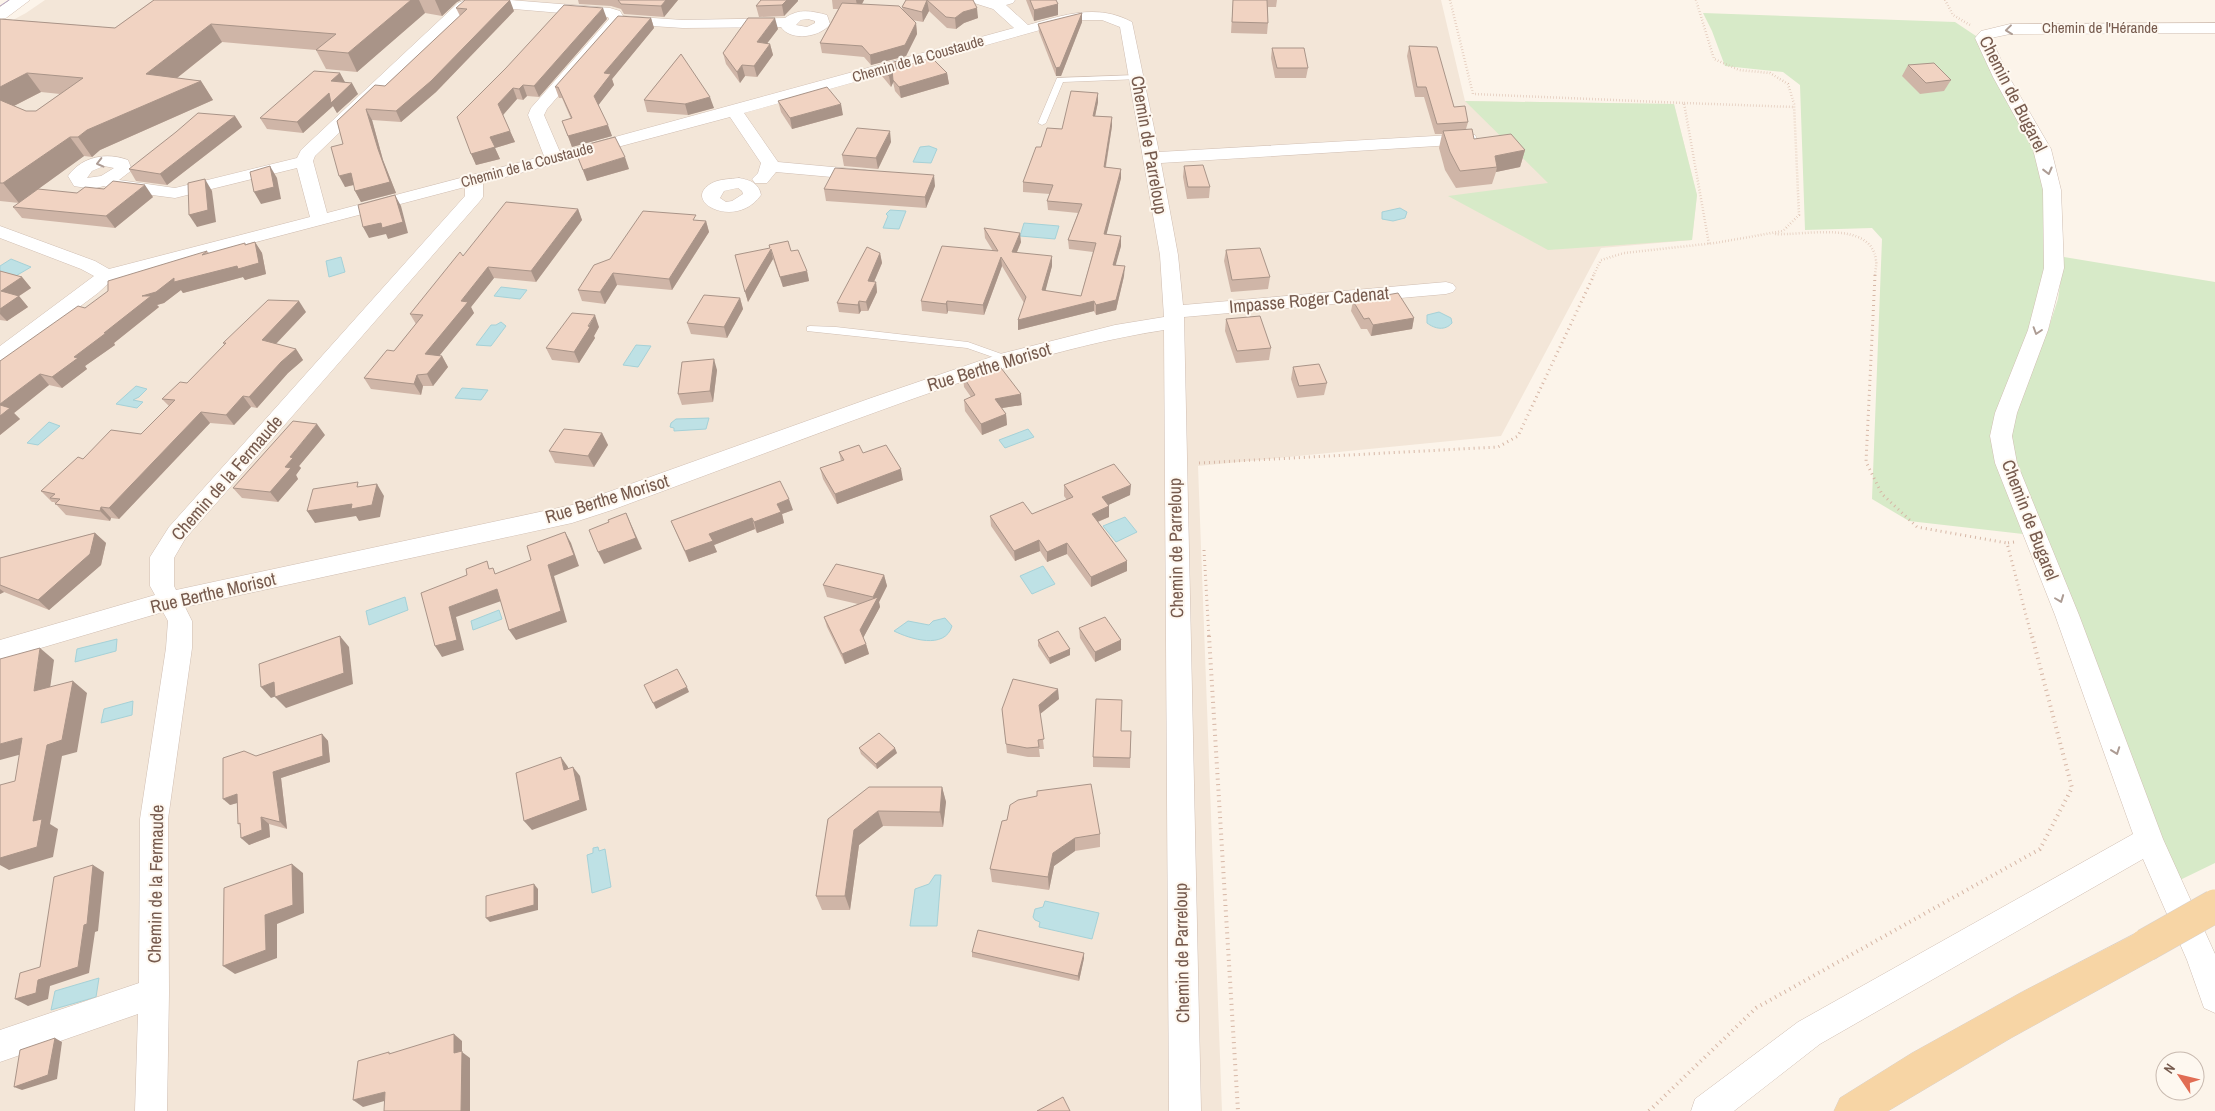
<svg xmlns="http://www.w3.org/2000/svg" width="2215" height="1111" font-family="'Archivo Narrow',sans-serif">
<rect width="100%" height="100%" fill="#fcf4ea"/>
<!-- residential -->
<polygon fill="#f3e6d8" points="45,0 1441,0 1465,101 1674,104 1697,195 1692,240 1601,248 1501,436 1198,466 1222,1111 0,1111 0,27 26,13"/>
<!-- green -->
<g fill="#d7eac8">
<polygon points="1703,13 1955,22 1979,38 2043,168 2051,266 2001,409 2023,534 1909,521 1872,499 1882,239 1872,228 1805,230 1800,85 1783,72 1725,66 1712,31"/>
<polygon points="1465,101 1674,104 1697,195 1692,240 1548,250 1448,196 1548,183"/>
<polygon points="2064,257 2215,282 2215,863 2180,880 2159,839 2014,467 2009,438 2011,416 2047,333 2058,299"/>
</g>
<!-- water -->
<g fill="#bee1e5" stroke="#a5d1d7">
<polygon points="929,146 937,149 931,163 913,162 920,147"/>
<polygon points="1400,208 1407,212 1405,218 1393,221 1382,219 1382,212"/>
<polygon points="890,210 906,211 899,229 883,228 888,216 886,214"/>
<polygon points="1024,223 1059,226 1055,239 1020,236"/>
<polygon points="341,257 345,272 329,277 326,261"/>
<polygon points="11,259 31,267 14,277 0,272 0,266"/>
<polygon points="501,287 527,290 520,299 494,296"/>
<path d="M1439 312 1451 318 1452 323C1445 331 1435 329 1427 323V315Z"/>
<polygon points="501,322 506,326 491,346 476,345 491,325 496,325"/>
<polygon points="636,345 651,346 638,367 623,365"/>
<polygon points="136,386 147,389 139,397 133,400 143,402 137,408 116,404"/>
<polygon points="462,388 488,390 481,400 455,398"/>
<polygon points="709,418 706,429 674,431 674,428 670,427 671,423 676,419"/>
<polygon points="49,422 60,426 38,445 27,443"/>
<polygon points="1028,429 1034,437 1005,448 999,440"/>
<polygon points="1125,517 1137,532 1116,542 1103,526"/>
<polygon points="1043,566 1055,584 1032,594 1020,576"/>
<polygon points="405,597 408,610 369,625 366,611"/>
<polygon points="499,610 502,619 473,630 471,621"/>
<path d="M945 618 952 626C945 650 910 639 894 631L908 621 929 625 933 621Z"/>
<polygon points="117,639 116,651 75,662 77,649"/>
<polygon points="133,701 132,715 101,723 104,709"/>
<polygon points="598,847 599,851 605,849 611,887 592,893 587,855 593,853 593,848"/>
<polygon points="935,875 941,875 937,926 910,926 915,889 929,884"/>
<polygon points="1045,901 1099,913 1092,939 1039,927 1040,922 1035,920 1033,917 1035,909 1043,907"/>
<polygon points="99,978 96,997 51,1010 55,991"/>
</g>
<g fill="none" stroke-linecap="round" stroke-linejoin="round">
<!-- lane casing -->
<g stroke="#d0beb2" stroke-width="1">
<g id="lane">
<polygon points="1137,75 1141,77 1140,79 1063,82 1046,123 1042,125 1038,123 1057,78"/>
<polygon points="810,326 836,327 968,342 1010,357 1012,359 1007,362 967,348 807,331 807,327"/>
</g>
</g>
<!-- street casing -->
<g stroke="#d0beb2" stroke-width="1">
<g id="street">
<path d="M465 0H510L610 8 620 11 623 16 683 20 785 18C799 8 812 11 827 15L830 24C821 37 791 42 781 27L683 28 621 24 547 109 544 115 560 152 1014 28 993 9 974 3 972 0H1015L1013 3 1006 5 1028 25C1064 15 1097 3 1132 22L1159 152 1469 134 1475 135 1477 139 1475 143 1469 144 1161 163 1178 255 1183 305 1446 282 1453 284 1456 288 1453 292 1446 294 1184 317 1201 1111H1169L1164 330C1054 347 950 385 846 423 768 452 690 481 612 510L572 523 185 607 192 621V648L168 819 169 993 167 1111H135L138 1014 0 1062V1030L139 983 140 819 166 648 168 621 163 612 0 660V640L155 595 150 586V557L169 527 465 196V187L112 280 98 293 7 361 0 363V346L94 276 81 269 0 238V226L95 261 109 269 310 217 297 168 175 198 114 190 104 186 92 189 74 186 68 176C82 156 107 152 128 160L132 170 119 180 175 188 297 158 301 150 458 3ZM479 6 608 17 609 19 531 108 528 115 544 156 327 213 313 161 315 156 468 9ZM808 19 815 21V23L807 27 796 25 801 20ZM1076 20H1102L1120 27 1160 255 1164 317 1115 325 1000 354 871 398 572 505 176 590 174 586V558L185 539 480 201 483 197V183L730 117 761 163 758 173 752 179 755 183H767L776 172 865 180 871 179 874 175 871 171 865 170 778 162 744 113ZM104 166 114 168 101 176 87 178 92 171Z"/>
<polygon points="2215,23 2215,33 2010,34 1991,38 2009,77 2051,149 2061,190 2064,268 2048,330 2017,413 2012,436 2017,463 2079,615 2163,839 2215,954 2215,1013 2204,1008 2187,960 2143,859 1820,1044 1734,1111 1691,1111 1695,1099 1798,1022 2133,834 2055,615 1995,463 1990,436 1995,413 2028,330 2044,268 2043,190 2033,149 1993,77 1975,38 1981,31 2010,24"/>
<path d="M739 178C750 180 759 183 761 195 736 231 679 201 712 183 719 179 731 179 739 178ZM738 188 742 191 743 194 732 201 726 202 720 198 724 191Z"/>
</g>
</g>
<!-- secondary casing -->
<g stroke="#d3beaf" stroke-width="1">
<polygon id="secondary" points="10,0 30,0 6,18 0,19 0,7"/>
</g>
<!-- primary casing -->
<g stroke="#d9d1cd" stroke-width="1">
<polygon id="primary" points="2146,928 2158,933 2163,945 2158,957 2011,1038 1888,1111 1834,1111 1840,1098 1912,1053 2022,992"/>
</g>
<!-- path-far2 -->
<g stroke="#d6b6a5" stroke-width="2.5" stroke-dasharray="0.5 2.5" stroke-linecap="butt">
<polyline points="1450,0 1473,94 1684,103 1709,244"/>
<polyline points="1945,0 1953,15 1970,25"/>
<polyline points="1684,103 1794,107"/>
<path d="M1775 234C1803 236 1871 219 1876 260 1877 265 1875 271 1875 276"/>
<polyline points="1593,276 1601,260 1624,253 1715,243 1783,231 1799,215 1794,104 1788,84 1770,73 1739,70 1714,59 1696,0"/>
</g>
<!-- path-far1 -->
<g stroke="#d6b6a5" stroke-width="3" stroke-dasharray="1 4" stroke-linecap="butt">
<polyline points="1875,275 1866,462 1882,494 1917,527 2007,543"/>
<polyline points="1199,463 1498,447 1518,436 1594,275"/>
<polyline points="2014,542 2007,543 2032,638"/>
<polyline points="1204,550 1209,638"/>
</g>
<!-- path -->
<g stroke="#d6b6a5" stroke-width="4" stroke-dasharray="1 4.5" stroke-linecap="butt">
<polyline points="1209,636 1238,1111"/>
<polyline points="1649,1111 1756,1008 2040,849 2072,788 2032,636"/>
</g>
<!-- lane -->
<use href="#lane" fill="#fff" fill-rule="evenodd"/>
<!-- street -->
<use href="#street" fill="#fff" fill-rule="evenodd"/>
<!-- secondary -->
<use href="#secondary" fill="#fff" fill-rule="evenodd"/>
<!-- primary -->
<use href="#primary" fill="#f7d5a5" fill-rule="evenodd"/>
<!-- tram -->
<polyline stroke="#b7a7c6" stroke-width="1" points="0,6 9,0"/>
<!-- primary-bridge casing -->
<g stroke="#d9d1cd" stroke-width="34" stroke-linecap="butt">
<polyline id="primary-bridge" points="2146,945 2215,906"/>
</g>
<!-- primary-bridge -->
<use href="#primary-bridge" stroke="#f7d5a5" stroke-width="33"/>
</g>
<!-- wall -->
<g fill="#cfb5a7" fill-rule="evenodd">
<path d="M154 0H461L457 2 442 16 425 13 357 72 326 69 316 50 222 42 177 78 201 81 213 100 100 150 92 157 84 156 30 195 77 193 153 197 115 228 22 218 13 207 19 203 0 201V19L115 28ZM41 92 60 94 36 111H26L14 106Z"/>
<polygon points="578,0 678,0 664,17 624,14 621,9 611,6 579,4"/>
<polygon points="761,0 798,0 798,1 784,16 759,17 756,6"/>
<polygon points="832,0 864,0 862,4 903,10 902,7 906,0 973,0 978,18 964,23 956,29 947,28 929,11 923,22 912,20 916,23 917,34 906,56 871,65 864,57 822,53 820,43 838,9 833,9"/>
<polygon points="1026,0 1056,0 1058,4 1058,15 1034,21"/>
<polygon points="1233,0 1277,0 1276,7 1268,7 1268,23 1267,34 1231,33"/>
<polygon points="456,8 514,11 436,92 401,122 372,120 383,160 396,193 361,202 355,191 354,185 345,187 343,144 337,121 385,86 460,16"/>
<polygon points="651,18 654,28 612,79 614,85 598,105 612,136 572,147 562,121 571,119 562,98 559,98 555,87"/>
<polygon points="607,19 539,97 527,96 523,100 517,99 503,115 515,142 495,148 500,159 476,165 457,117"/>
<polygon points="1082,22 1061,76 1056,76 1039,32 1038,24"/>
<polygon points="778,29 767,43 770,44 773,55 757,77 745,76 740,83 726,64 723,53"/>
<polygon points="1409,46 1454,107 1468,122 1466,129 1474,139 1525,150 1520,167 1496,172 1492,184 1456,188 1445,170 1439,148 1442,134 1435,134 1424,97 1415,97 1407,56"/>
<polygon points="1272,48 1308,68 1306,78 1275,78 1271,58"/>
<polygon points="681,54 714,108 688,115 647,112 644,100"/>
<polygon points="897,61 898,68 947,73 949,84 901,98 895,91 893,82 891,87 882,76 880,66"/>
<polygon points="1908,65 1951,80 1944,91 1920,94 1902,76"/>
<polygon points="340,73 345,83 358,94 337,113 333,106 303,133 267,129 260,118"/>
<polygon points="1098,93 1098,102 1095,116 1112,117 1112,126 1106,167 1121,169 1121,178 1106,235 1121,236 1121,246 1115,265 1124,276 1116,310 1096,315 1094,311 1018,330 1018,320 1024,303 1002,266 984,315 948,311 947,314 922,311 921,301 993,251 985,238 984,228 1021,242 1017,252 1052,266 1045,291 1081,296 1093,252 1069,249 1068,240 1078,213 1048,210 1047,201 1050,194 1023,192 1023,182 1041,147 1062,129"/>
<polygon points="778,101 843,115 792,129 781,112"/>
<polygon points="235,116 242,127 167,185 136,181 129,169"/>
<polygon points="891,142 878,169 844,166 842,155"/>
<polygon points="574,148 629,169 587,181"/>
<polygon points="1184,166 1210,187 1209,198 1187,199 1183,177"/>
<polygon points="935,186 926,208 826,201 824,189"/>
<polygon points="578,209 582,220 536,282 494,278 471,307 474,313 439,356 442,356 448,367 433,386 423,386 421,395 371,389 364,378 394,351 416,324 410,314 463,256"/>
<polygon points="697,220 706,221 709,232 672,290 617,285 605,304 582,301 578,290 610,259"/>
<polygon points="255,242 262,253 266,274 245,280 243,277 183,293 181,290 164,303 157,305 159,307 114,343 115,345 85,366 87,369 62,388 49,385 14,413 20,419 0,435 0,361 85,308 207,251 209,253"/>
<polygon points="1226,250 1270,277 1268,289 1231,292 1224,261"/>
<polygon points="791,251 807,271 809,281 783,287 773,259 748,302 735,255"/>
<polygon points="880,253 882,263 874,282 876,282 877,292 868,311 861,311 859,314 839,312 837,303"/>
<polygon points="0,271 22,277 31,288 19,296 28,307 7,321 0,320"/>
<polygon points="740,298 743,309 727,338 691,334 687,323"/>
<polygon points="1353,301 1414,318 1412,329 1371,336 1367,329 1361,329 1351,311"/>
<polygon points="306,312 276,344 296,349 303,360 288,373 257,408 251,407 234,425 210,423 119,519 111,518 110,521 66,515 54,502 52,502 41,491 83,459 141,434 169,406 162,399 187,383 225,345 223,343"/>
<polygon points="1226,319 1271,348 1269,360 1236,363 1225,331"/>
<polygon points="599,327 594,336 595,338 579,363 552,360 546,348"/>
<polygon points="1293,367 1327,383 1324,395 1297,398 1291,379"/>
<polygon points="717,370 713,402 682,405 678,394"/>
<polygon points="963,376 1022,405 1002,408 1006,414 1007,425 982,435 965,411 964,400 971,397 964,387"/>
<polygon points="602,433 608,445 594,467 555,463 549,451"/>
<polygon points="325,435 299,466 301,468 296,475 298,479 278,502 242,498 233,488"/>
<polygon points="839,452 863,453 903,480 837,504 823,479 820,468 841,461"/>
<polygon points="1064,485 1130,495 1108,505 1109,506 1109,517 1098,522 1127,571 1091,587 1067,554 1047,562 1040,551 1015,561 991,526 990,516 1032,514 1067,500 1064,496"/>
<polygon points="793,510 782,514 784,523 757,533 755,529 714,545 717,552 689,562 671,521"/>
<polygon points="95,533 106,543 101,565 49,610 4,592 0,594 0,558"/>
<polygon points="884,575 887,586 879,602 880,607 863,638 866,644 869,654 845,664 827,627 824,617 858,604 827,597 823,585"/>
<polygon points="1079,628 1121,640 1121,650 1095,662 1080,638"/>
<polygon points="1038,640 1070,649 1070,655 1050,664 1038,646"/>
<polygon points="1059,699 1040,714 1044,749 1039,749 1040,757 1028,757 1007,753 1002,709"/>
<polygon points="1121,731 1131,731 1130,768 1093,767 1093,757"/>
<polygon points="322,734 328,741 330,762 281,778 287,829 269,824 270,837 249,845 240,826 237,803 230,805 256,756"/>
<polygon points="859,748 897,753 877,769 861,754"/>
<polygon points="942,787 946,802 943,827 883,826 859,845 850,910 822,910 816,896 828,819"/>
<polygon points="1002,821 1100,834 1100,847 1075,851 1054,866 1049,890 992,882 990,869"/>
<polygon points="972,952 1084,958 1079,981 972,957"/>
</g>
<!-- shaded-wall -->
<g fill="#a99488">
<polygon points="411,0 419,0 425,13 357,72 348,53"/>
<polygon points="435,0 461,0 457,2 442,16"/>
<polygon points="510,0 514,11 436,92 401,122 396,111"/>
<polygon points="666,0 678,0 664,17 661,6"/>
<polygon points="787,0 798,0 798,1 784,16 782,5"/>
<polygon points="856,0 864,0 858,11"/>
<polygon points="927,0 929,11 923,22 922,12"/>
<polygon points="1058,4 1058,15 1034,21 1034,10"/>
<polygon points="603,8 607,19 539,97 534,86"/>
<polygon points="977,8 978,18 964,23 956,29 955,18 963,12"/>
<polygon points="1082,13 1082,22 1061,76 1056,76 1056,68"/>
<polygon points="651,18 654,28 612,79 614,85 597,107 594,96 604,73"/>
<polygon points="775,18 778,29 760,53 757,42"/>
<polygon points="916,23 917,34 906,56 871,65 870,55"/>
<polygon points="211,24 222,42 158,93 146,74"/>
<polygon points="770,44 773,55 757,77 754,66"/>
<polygon points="897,61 898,72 892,70"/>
<polygon points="742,65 745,76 740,83 737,72"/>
<polygon points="892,70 894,81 891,87 889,76"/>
<polygon points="27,73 41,92 0,113 0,87"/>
<polygon points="340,73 346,84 331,81"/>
<polygon points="947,73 949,84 901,98 899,87"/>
<polygon points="201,81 213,100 100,150 92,157 78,137 87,130"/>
<polygon points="352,83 358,94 337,113 333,106 303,133 297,122 329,93"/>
<polygon points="523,85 527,96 523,100 519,89"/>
<polygon points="513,88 517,99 503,115 498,104"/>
<polygon points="1098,93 1098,102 1093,126 1093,116"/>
<polygon points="710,97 714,108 688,115 685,104"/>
<polygon points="841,104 843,115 792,129 790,118"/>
<polygon points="366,109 372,120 383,160 396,193 361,202 355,191 378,149"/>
<polygon points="235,116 242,127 167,185 160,174"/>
<polygon points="1112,117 1112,126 1104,176 1104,167"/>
<polygon points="608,125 612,136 572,147 568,136"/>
<polygon points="510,131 515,142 495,148 500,159 476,165 471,154 490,137"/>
<polygon points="890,131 891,142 878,169 876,158"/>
<polygon points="70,137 84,156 19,203 3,183"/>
<polygon points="1525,150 1520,167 1496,172 1497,167 1495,156"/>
<polygon points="625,157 629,169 587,181 583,170"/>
<polygon points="270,166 277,178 281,199 261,204 254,192"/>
<polygon points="1121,169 1121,178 1104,244 1104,234"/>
<polygon points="351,173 357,184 345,187 339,176"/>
<polygon points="934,175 935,186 926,208 925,197"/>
<polygon points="205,179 212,191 216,222 197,227 189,215"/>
<polygon points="145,185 153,197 115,228 106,216"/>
<polygon points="395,195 401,206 408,233 388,239 386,234 369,238 363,227"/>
<polygon points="578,209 582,220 536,282 531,271"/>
<polygon points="706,221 709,232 672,290 669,279"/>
<polygon points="1020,233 1021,242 1013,261 1012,252"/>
<polygon points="1121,236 1121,246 1113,275 1113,265"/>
<polygon points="255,242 262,253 266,274 245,280 243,277 183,293 181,290 164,303 157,305 159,307 114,343 115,345 85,366 87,369 62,388 52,377 74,357 104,333 142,296 174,278"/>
<polygon points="771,249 773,259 748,302 745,292"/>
<polygon points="880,253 882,263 870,291 868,281"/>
<polygon points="1052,256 1052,266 1043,300 1042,290"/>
<polygon points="1001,257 1002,266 984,315 983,305"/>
<polygon points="1125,266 1124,276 1116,310 1096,315 1096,305"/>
<polygon points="488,267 494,278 471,307 474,313 431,366 425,354 461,301"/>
<polygon points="807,271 809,281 783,287 780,277"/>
<polygon points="613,273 617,285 605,304 600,292"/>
<polygon points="22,277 31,288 19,296 28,307 7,321 0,314 1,291"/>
<polygon points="876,282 877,292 868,311 866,302"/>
<polygon points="740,298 743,309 727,338 724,327"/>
<polygon points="299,301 306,312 269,351 262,340"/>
<polygon points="859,301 861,311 859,314 858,305"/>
<polygon points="947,301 948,311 947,314 946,304"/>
<polygon points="1094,301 1094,311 1018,330 1018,320"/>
<polygon points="595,315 599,327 594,336 595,338 579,363 574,352"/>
<polygon points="1414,318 1412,329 1371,336 1373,325"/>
<polygon points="296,349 303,360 288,373 257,408 249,397 281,362"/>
<polygon points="442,356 448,367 433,386 427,374"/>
<polygon points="714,359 717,370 713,402 710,391"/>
<polygon points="40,374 49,385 14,413 20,419 0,435 0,404"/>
<polygon points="417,375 423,386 421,395 414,384"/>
<polygon points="1021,394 1022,405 996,409 995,399"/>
<polygon points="243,396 251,407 234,425 226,415"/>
<polygon points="201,412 210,423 119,519 109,508"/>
<polygon points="1006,414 1007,425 982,435 981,424"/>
<polygon points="317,424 325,435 299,466 301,468 296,475 298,479 278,502 270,492 285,467 290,457"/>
<polygon points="602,433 608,445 594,467 588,456"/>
<polygon points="901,469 903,480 837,504 835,494"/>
<polygon points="377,484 384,496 380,517 359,521 356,516 315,523 307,511"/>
<polygon points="1131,485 1130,495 1102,508 1102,497"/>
<polygon points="789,499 793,510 782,514 784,523 757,533 754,522 777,504"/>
<polygon points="1109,506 1109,517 1092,524 1092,514"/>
<polygon points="101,507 111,518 110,521 100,511"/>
<polygon points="626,513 642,549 604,564 598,552"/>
<polygon points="752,518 755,529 714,545 717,552 689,562 685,551 709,534"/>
<polygon points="565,532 571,543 579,566 554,576 567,622 516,640 509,630 548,565"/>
<polygon points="95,533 106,543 101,565 49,610 38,600"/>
<polygon points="1039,540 1040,551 1015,561 1014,551"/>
<polygon points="1067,543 1067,554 1047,562 1047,552"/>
<polygon points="1127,561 1127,571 1091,587 1091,577"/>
<polygon points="884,575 887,586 879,602 880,607 862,640 860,630 874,603 873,597"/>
<polygon points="0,589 4,592 0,594"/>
<polygon points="497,589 504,600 456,617 464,650 442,657 435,646 449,607"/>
<polygon points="340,636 349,647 353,684 286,708 275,697"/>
<polygon points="1121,640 1121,650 1095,662 1095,652"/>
<polygon points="866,644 869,654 845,664 842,654"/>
<polygon points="40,648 54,660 48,703 34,691"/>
<polygon points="1070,649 1070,655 1050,664 1049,658"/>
<polygon points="73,681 87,693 77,752 62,756 50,824 58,829 53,857 9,870 0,865 0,858"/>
<polygon points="274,682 284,693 271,698 261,687"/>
<polygon points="687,687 689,692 656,709 653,703"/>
<polygon points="1058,689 1059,699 1040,714 1039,705"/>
<polygon points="322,734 328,741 330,762 281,778 287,829 280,822 273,772"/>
<polygon points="22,738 37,750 0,760 0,744"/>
<polygon points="895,748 897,753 877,769 876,764"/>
<polygon points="561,757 568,767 571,780 564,770"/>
<polygon points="573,767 580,776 587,810 532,830 524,821"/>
<polygon points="942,787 946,802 943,827 940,812"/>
<polygon points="237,794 244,801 230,805 223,799"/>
<polygon points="878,811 883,826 859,845 850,910 845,896 854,830"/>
<polygon points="261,817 269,824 270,837 249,845 241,838"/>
<polygon points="1075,838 1075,851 1054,866 1049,890 1048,877 1053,853"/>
<polygon points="292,864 303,873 304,913 277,924 277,958 235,974 223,966 265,915"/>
<polygon points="93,865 104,872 98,931 95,932 89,973 50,986 48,999 28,1006 15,999 38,980"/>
<polygon points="534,884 538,889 538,910 490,922 486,918"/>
<polygon points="1084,953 1084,958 1079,981 1078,976"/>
<polygon points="454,1034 462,1041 462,1052 470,1058 470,1111 461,1111 454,1053"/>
<polygon points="55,1038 62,1042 57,1079 22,1090 14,1087"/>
<polygon points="385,1092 395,1098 363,1107 353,1100"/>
</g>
<!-- building -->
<g fill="#f1d3c2" stroke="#a99488">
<polygon points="154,0 411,0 348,53 316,50 336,34 211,24 146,74 201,81 87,130 78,137 70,137 3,183 0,183 0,100 26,111 36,111 83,78 27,73 0,87 0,19 115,28"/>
<polygon points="465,0 510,0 431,81 396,111 366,109 378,149 390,182 355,191 351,173 339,176 331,147 343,144 337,121 375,85 385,86 467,9 456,8"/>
<polygon points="618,0 666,0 661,6 621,4"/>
<polygon points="761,0 787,0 782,5 756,6"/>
<polygon points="906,0 973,0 977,8 963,12 955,18 946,17 927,0 922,12 902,7"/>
<polygon points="1030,0 1056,0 1058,4 1034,10"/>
<polygon points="1233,0 1267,0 1268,23 1232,22"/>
<polygon points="842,3 899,6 916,23 905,45 870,55 862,46 820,43"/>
<polygon points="564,5 603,8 534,86 523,85 519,89 513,88 498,104 510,131 490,137 495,147 471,154 457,117 506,68"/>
<polygon points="1082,13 1060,67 1056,68 1038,24"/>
<polygon points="618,16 651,18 604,73 611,74 594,96 608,125 568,136 562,121 572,118 558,87 555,87"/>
<polygon points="748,18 775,18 757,42 770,44 754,66 742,65 737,72 723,53"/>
<polygon points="1409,46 1437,47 1454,107 1465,106 1468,122 1437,124 1426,87 1417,87"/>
<polygon points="1272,48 1304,48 1308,68 1277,68"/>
<polygon points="681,54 710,97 685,104 644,100"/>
<polygon points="932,58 947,73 899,87 893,80 892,70 889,76 880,66 897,61 892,70"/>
<polygon points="1934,63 1951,80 1926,83 1908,65"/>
<polygon points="314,71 340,73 331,81 352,83 331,103 329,93 297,122 260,118"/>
<polygon points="827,87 841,104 790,118 778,101"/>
<polygon points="1071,91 1098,93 1093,116 1112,117 1104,167 1121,169 1104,234 1121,236 1113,265 1125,266 1116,300 1096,305 1094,301 1018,320 1026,297 1001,257 983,305 947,301 946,304 921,301 942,246 998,251 984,228 1020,233 1012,252 1052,256 1042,290 1081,296 1096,243 1068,240 1082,204 1047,201 1053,185 1023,182 1036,147 1041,147 1047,128 1062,129"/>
<polygon points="198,113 235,116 160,174 129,169 176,132"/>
<polygon points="857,128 890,131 876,158 842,155"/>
<polygon points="1472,129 1474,139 1511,134 1525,150 1495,156 1497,167 1460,171 1450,152 1443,131"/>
<polygon points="615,137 625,157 583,170 574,148"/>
<polygon points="1203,165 1210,187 1188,187 1184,166"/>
<polygon points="270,166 274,187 254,192 250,172"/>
<polygon points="835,168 934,175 925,197 824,189"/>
<polygon points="205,179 208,210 189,215 188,183"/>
<polygon points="113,181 145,185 106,216 13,207 38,189 77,193 85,187 104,189"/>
<polygon points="395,195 403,222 382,228 381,223 363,227 358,205"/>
<polygon points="506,202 578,209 531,271 488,267 461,301 468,302 425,354 442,356 427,374 417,375 414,384 364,378 387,350 394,351 423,315 410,314 460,252 463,256"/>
<polygon points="643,211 696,215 693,220 706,221 669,279 613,273 600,292 578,290 594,265 610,259"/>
<polygon points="788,241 791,251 798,250 807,271 780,277 771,249 745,292 735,255 770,248 769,245"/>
<polygon points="255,242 259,263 238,269 237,266 174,282 174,278 156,292 142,296 151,296 104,333 106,333 74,357 78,358 52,377 40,374 0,404 0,361 78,306 85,308 108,291 108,281 207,251 202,255 245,243 245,245"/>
<polygon points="867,247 880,253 868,281 876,282 866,302 859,301 858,305 837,303"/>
<polygon points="1260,248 1270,277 1232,280 1226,250"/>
<polygon points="0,271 22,277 1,291 19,296 0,309"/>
<polygon points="1398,293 1414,318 1373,325 1369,318 1364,319 1353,301"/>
<polygon points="704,295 740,298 724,327 687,323"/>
<polygon points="268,300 299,301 262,340 296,349 281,362 249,397 243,396 226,415 201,412 109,508 101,507 100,511 55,504 60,499 50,498 55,494 41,491 78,457 83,459 111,430 141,434 175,400 162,399 180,382 187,383 226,343 223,343"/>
<polygon points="572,313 595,315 588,326 590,327 574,352 546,348"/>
<polygon points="1260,316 1271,348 1237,351 1226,319"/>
<polygon points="714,359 710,391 678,394 682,362"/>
<polygon points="998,364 1021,394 995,399 1006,414 981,424 964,400 975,395 963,376"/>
<polygon points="1319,364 1327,383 1299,386 1293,367"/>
<polygon points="0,405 10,408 0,416"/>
<polygon points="293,421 317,424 290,457 293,458 285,467 291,468 270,492 233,488"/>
<polygon points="564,429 602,433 588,456 549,451"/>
<polygon points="859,445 863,453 886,445 901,469 835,494 820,468 844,460 839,452"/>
<polygon points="1114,464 1131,485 1102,497 1109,506 1092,514 1127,561 1091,577 1067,543 1047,552 1039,540 1014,551 990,516 1023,502 1032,514 1073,497 1064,485"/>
<polygon points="780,481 789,499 777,504 781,512 754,522 752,518 709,534 713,541 685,551 671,521"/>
<polygon points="358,482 357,487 377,484 372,505 351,509 352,504 307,511 313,489"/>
<polygon points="626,513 636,538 598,552 589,530 609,522 608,520"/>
<polygon points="565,532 574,555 548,565 561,611 509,630 497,589 449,607 457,640 435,646 421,593 467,575 466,569 487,561 489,569 493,568 495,574 531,560 527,546"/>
<polygon points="95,533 90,554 38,600 0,585 0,558"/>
<polygon points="836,564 884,575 873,597 823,585"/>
<polygon points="878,597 860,630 866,644 842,654 824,617"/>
<polygon points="1105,617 1121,640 1095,652 1079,628"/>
<polygon points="1058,631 1070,649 1049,658 1038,640"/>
<polygon points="340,636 344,673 275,697 274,682 261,687 259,664"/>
<polygon points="40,648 34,691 73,681 62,740 47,745 33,821 42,819 37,847 0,858 0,785 15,781 22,738 0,744 0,659"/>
<polygon points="677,669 687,687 653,703 644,685"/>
<polygon points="1013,679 1058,689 1039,705 1044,739 1038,740 1039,747 1027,748 1006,744 1002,709"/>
<polygon points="1096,699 1122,700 1121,731 1131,731 1130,758 1093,757"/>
<polygon points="879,733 895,748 876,764 859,748"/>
<polygon points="322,734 323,756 273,772 280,822 261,817 262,830 241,838 240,823 238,824 237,794 223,799 223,758 244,751 256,756"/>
<polygon points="561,757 564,770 573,767 580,800 524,821 516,773"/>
<polygon points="1091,784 1100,834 1075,838 1053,853 1048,877 990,869 1002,821 1007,820 1010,805 1018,800 1037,796 1037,791"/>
<polygon points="869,787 942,787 940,812 878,811 854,830 845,896 816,896 828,819"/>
<polygon points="292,864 293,905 265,915 266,950 223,966 224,888"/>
<polygon points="93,865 87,924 84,925 78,967 38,980 36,993 15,999 20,973 40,967 54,877"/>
<polygon points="534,884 534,905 486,918 486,896"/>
<polygon points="978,930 1084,953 1078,976 972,952"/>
<polygon points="454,1034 454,1053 462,1051 461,1111 384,1111 385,1092 353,1100 358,1061 389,1052 389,1054"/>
<polygon points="55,1038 48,1075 14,1087 20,1050"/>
<polygon points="1063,1097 1070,1111 1037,1111"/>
</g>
<!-- one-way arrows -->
<defs><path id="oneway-chevron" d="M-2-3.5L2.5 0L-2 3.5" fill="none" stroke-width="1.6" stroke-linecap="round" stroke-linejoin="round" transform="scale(1.25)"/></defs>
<g stroke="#ad9c94">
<use href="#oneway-chevron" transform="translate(2009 30) rotate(173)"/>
<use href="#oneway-chevron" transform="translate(100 163) rotate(166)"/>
<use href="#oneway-chevron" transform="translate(2048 171) rotate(76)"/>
<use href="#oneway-chevron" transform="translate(2037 331) rotate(108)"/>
<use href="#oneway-chevron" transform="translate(2060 599) rotate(69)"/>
<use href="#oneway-chevron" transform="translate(2116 751) rotate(70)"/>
</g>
<g text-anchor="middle" stroke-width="4" stroke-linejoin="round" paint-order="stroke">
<!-- far-street labels -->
<g font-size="15" fill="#765a4d" stroke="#fef8f0">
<text x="2100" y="33">Chemin de l'Hérande</text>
<text transform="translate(918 59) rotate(-16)" y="5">Chemin de la Coustaude</text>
<text transform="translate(527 165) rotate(-15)" y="5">Chemin de la Coustaude</text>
</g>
<!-- street labels -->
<g font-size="18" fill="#765a4d" stroke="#fef8f0">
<text transform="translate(2013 94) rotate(63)" y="6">Chemin de Bugarel</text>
<text transform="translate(1149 145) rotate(80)" y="6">Chemin de Parreloup</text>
<text transform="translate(1309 300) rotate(-5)" y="6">Impasse Roger Cadenat</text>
<text transform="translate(989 367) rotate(-17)" y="6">Rue Berthe Morisot</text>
<text transform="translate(227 478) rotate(-49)" y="6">Chemin de la Fermaude</text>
<text transform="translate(607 499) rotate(-17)" y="6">Rue Berthe Morisot</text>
<text transform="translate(2030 520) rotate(69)" y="6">Chemin de Bugarel</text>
<text transform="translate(1176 548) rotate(-91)" y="6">Chemin de Parreloup</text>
<text transform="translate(213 593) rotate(-13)" y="6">Rue Berthe Morisot</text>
<text transform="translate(156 884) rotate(-89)" y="6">Chemin de la Fermaude</text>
<text transform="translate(1182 953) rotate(-91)" y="6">Chemin de Parreloup</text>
</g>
</g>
<!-- north arrow -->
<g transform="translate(2180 1076) rotate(305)"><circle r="24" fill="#fef8f0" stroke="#c8b9af"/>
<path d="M0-4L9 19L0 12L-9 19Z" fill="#e16d54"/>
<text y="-8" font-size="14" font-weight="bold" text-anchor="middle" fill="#765a4d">N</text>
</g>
</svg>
